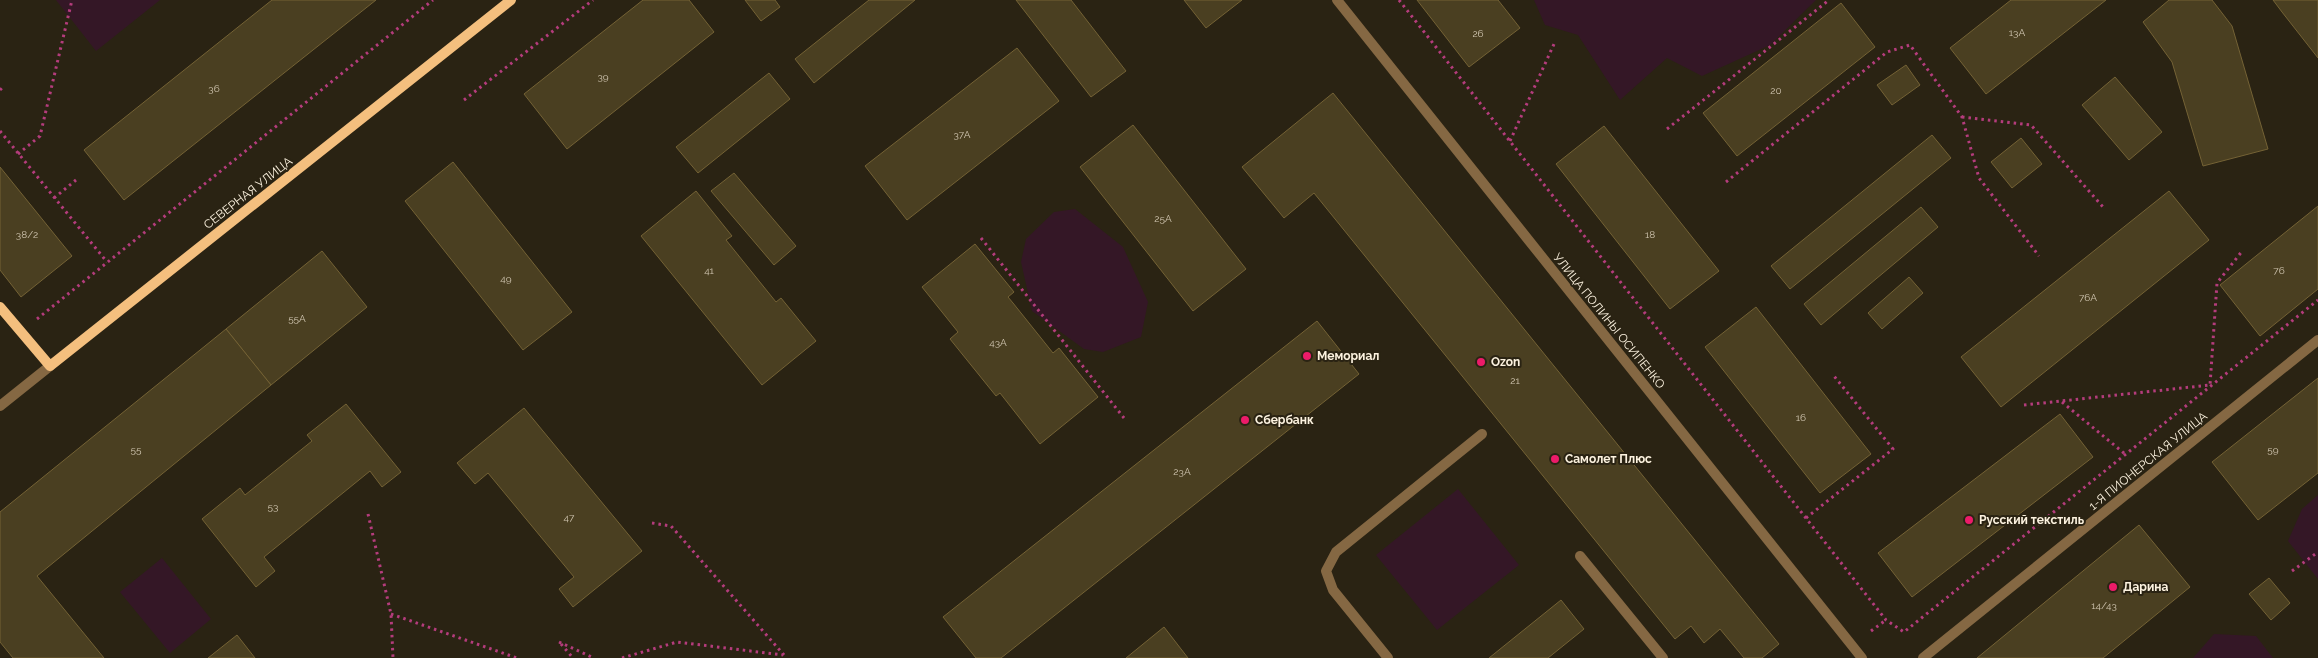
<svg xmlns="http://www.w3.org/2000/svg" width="2318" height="658" font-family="Raleway,sans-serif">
<rect width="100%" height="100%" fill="#2a2313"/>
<!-- green -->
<g fill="#341726">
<polygon points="56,0 160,0 96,51"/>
<polygon points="1534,0 1816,0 1770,45 1702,76 1667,58 1620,100 1578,35 1545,25"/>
<polygon points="1075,209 1123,247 1148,302 1141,337 1103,352 1084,349 1032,311 1021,262 1026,239 1054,212"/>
<polygon points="1458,489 1519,565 1437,630 1376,555"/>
<polygon points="2318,495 2318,579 2288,541 2302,509"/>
<polygon points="162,558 211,619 170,653 120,592"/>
<polygon points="2214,634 2256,636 2273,658 2193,658"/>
</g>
<!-- building -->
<g fill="#4a3f21" stroke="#746235">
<polygon points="272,0 376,0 124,200 84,150"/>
<polygon points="643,0 689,0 714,32 567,149 524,94"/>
<polygon points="745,0 775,0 780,7 761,21"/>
<polygon points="869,0 915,0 814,83 795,59"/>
<polygon points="1016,0 1071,0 1126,71 1091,97"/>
<polygon points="1184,0 1242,0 1206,28"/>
<polygon points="1417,0 1498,0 1520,28 1469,67"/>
<polygon points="2011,0 2106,0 1986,94 1950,48"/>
<polygon points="2169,0 2212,0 2232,26 2268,149 2203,166 2172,62 2143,22"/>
<polygon points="2273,0 2318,0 2318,58 2282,12"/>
<polygon points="1841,3 1875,47 1737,156 1703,113"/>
<polygon points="1017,48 1059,101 907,220 865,166"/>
<polygon points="1906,65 1920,85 1892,105 1877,85"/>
<polygon points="769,73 790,99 698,173 676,147"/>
<polygon points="2115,77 2162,132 2129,160 2082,105"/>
<polygon points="1333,93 1779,644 1762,658 1744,658 1720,629 1704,643 1691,626 1675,639 1314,193 1284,218 1242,167"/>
<polygon points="1133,125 1246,269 1193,311 1080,167"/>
<polygon points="1604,126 1719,271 1670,309 1556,164"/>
<polygon points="1932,135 1951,158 1790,289 1771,266"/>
<polygon points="2021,138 2042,164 2012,188 1991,162"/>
<polygon points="453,162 572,312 523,350 405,201"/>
<polygon points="0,167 72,256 21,297 0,270"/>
<polygon points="734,173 796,246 774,265 711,191"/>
<polygon points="696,191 732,236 726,240 776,302 781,298 816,341 762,385 641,236"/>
<polygon points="2169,191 2209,240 2001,407 1961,357"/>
<polygon points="2318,206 2318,289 2260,336 2220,285"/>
<polygon points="1921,207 1938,227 1821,325 1804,304"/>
<polygon points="975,244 1014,292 1008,297 1013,303 1053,353 1059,348 1098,397 1040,444 1000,393 996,396 950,339 958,332 922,287"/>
<polygon points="322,251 367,307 271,385 226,329"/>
<polygon points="1909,277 1923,293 1882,329 1868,313"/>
<polygon points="1756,307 1871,454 1820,493 1705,347"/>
<polygon points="1317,321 1359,374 1001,658 976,658 943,617"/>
<polygon points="226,329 271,385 37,576 104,658 13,658 0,642 0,512"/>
<polygon points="2318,378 2318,473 2258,520 2212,462"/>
<polygon points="346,404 401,472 382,487 370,471 264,557 275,571 256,587 202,519 240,488 245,495 312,441 307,435"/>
<polygon points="524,408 642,551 573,607 559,589 574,577 488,473 475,484 457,463"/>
<polygon points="2060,414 2093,457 1912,597 1878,553"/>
<polygon points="2139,525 2190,587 2103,658 1977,658"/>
<polygon points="2269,578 2290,603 2271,620 2249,594"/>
<polygon points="1561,600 1584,629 1548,658 1489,658"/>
<polygon points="1164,627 1188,658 1126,658"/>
<polygon points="237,635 255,658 208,658"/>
</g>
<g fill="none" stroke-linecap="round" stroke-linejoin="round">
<!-- path -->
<g stroke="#b43c7c" stroke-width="3" stroke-dasharray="2.5 4" stroke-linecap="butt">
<polyline points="1399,0 1886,620 1904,632 2318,300"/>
<polyline points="0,90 2,88"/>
<polyline points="464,100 593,0"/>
<polyline points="1962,117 2031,125 2103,207"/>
<polyline points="1667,129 1829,0"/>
<polyline points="0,131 107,262"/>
<polyline points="1510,141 1554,44"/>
<polyline points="18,154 40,136 72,0"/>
<polyline points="1726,182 1887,52 1910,45 1962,117 1979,178 2039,256"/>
<polyline points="54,198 76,180"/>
<polyline points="981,238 1124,418"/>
<polyline points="37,319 433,0"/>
<polyline points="2062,402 2125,454"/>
<polyline points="2024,405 2210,385 2217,283 2243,250"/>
<polyline points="368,514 391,614 393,658"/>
<polyline points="1806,518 1893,449 1834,376"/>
<polyline points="652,523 671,526 784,655"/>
<polyline points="2292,571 2318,552"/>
<polyline points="391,614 517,658"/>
<polyline points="1871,631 1886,620"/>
<polyline points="559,642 594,658"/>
<polyline points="561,644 573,658"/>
<polyline points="622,658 677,642 783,655"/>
</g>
<!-- lane -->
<g stroke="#856843" stroke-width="10">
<polyline points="1580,556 1663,658"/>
<polyline points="1388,658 1333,590 1326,571 1336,552 1482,434"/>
</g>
<!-- street -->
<g stroke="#856843" stroke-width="10">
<polyline points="1337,0 1862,658"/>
<polyline points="0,406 50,366"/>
<polyline points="1923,658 2318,340"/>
</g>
<!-- secondary -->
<polyline stroke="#f4bf7e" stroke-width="10" points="0,307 50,366 511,0"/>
</g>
<!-- markers -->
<g fill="#ec1b69" stroke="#2a2313" stroke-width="2">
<circle cx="1307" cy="356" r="5"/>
<circle cx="1481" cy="362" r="5"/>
<circle cx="1245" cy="420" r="5"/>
<circle cx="1555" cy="459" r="5"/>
<circle cx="1969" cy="520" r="5"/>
<circle cx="2113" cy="587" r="5"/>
</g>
<g text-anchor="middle" stroke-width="4" stroke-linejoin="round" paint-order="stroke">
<!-- number labels -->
<g font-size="10" fill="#d0c5b0">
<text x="2017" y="36">13А</text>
<text x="1478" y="37">26</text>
<text x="603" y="80">39</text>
<text x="214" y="92">36</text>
<text x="1776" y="94">20</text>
<text x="962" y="138">37А</text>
<text x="1163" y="222">25А</text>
<text x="27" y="238">38/2</text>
<text x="1650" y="238">18</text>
<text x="709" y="274">41</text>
<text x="2279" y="274">76</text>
<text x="506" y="282">49</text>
<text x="2088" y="301">76А</text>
<text x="297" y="322">55А</text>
<text x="998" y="346">43А</text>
<text x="1515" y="384">21</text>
<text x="1801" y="421">16</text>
<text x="136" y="453">55</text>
<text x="2273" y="453">59</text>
<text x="1182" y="475">23А</text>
<text x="273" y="510">53</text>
<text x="569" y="521">47</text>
<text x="2104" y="609">14/43</text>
</g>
<!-- street labels -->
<g font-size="12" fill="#fcf2df" stroke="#2a2313">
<text transform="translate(248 193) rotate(-38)" y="4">СЕВЕРНАЯ УЛИЦА</text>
<text transform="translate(1609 321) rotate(51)" y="4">УЛИЦА ПОЛИНЫ ОСИПЕНКО</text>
<text transform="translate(2148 461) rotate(-39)" y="4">1-Я ПИОНЕРСКАЯ УЛИЦА</text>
</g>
<!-- poi labels -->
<g font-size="12" font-weight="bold" fill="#fcf2df" stroke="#2a2313" text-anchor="start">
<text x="1317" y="360">Мемориал</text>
<text x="1491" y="366">Ozon</text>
<text x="1255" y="424">Сбербанк</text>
<text x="1565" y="463">Самолет Плюс</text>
<text x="1979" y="524">Русский текстиль</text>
<text x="2123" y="591">Дарина</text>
</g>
</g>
</svg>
